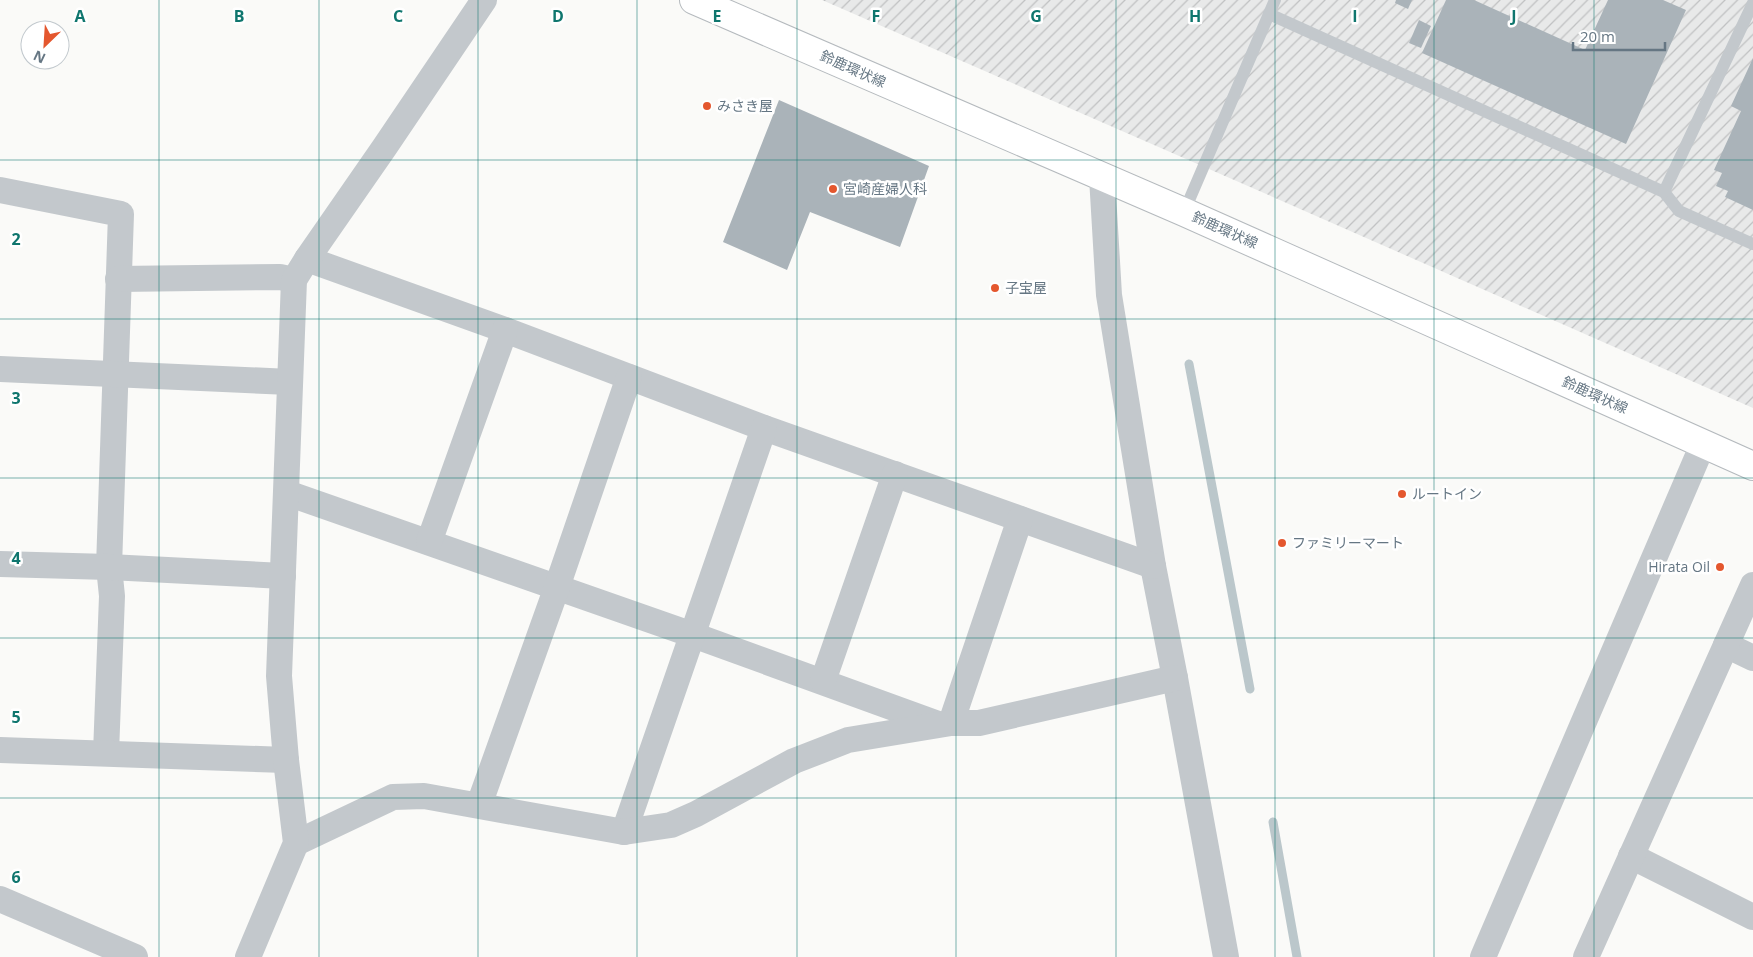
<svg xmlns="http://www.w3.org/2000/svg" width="1753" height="957" font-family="'Open Sans','Noto Sans JP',sans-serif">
<defs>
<pattern id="industrial-furrows" width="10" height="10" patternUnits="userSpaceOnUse" patternTransform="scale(1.25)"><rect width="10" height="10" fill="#e8e9e9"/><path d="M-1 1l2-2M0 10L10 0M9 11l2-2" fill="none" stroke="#c0c1c2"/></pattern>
</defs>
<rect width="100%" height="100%" fill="#fafaf8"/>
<!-- industrial -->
<polygon fill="url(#industrial-furrows)" points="822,0 1753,0 1753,408 1241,183"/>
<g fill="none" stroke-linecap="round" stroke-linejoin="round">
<!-- stream -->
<g stroke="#bbc7cb" stroke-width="9">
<polyline points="1189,364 1250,689"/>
<polyline points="1273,822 1297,957"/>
</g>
</g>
<!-- building -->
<g fill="#aab3b9">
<polygon points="1396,0 1412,0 1408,9 1395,3"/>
<polygon points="1446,0 1474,0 1585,50 1608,0 1663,0 1686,10 1626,144 1422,53"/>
<polygon points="1419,20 1431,26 1421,48 1409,43"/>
<polygon points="1753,58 1753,210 1725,197 1728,191 1716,186 1722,173 1714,170 1741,111 1731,106"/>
<polygon points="779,100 929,166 900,247 810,212 787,270 723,242"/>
</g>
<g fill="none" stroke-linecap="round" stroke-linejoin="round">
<!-- primary casing -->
<g stroke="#b5babe" stroke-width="30">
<polyline id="primary" points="694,0 1184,212 1753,466"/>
</g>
<!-- service -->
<g stroke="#c3c8cc" stroke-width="12">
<polyline points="1269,14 1664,192 1679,211 1753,244"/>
<polyline points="1664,192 1753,3"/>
<polyline points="1184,212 1275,0"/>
</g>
<!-- minor -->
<g stroke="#c3c8cc" stroke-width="26">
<polyline points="1102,177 1109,295 1153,566 1175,678 1226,957"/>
<polyline points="0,190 121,214 109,567 112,596 106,753"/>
<polyline points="307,259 505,330 764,428 1153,566"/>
<polyline points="118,279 280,277 294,280"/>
<polyline points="0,369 290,382"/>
<polyline points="287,493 693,635 938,724"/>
<polyline points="429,542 505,330"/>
<polyline points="0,564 109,567 283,576"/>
<polyline points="1726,645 1753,658"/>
<polyline points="823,681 895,474"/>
<polyline points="951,723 1020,519"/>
<polyline points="0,750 286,760"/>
<polyline points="479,805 557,587 629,377"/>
<polyline points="624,832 764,428"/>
<polyline points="296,843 393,797 424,796 624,832 671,825 696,814 794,761 848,740 951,723 979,723 1175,678"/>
<polyline points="1631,856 1753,917"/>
<polyline points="0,899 135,957"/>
<polyline points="248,957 296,843 286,760 279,676 294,280 307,259 384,148 484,0"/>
<polyline points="1483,957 1703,444"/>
<polyline points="1586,957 1753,585"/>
</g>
<!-- primary -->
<use href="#primary" stroke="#fff" stroke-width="28"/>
</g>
<!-- grid -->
<path fill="none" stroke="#0f766e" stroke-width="1" stroke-opacity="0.55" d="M159 0V957M319 0V957M478 0V957M637 0V957M797 0V957M956 0V957M1116 0V957M1275 0V957M1434 0V957M1594 0V957M0 160H1753M0 319H1753M0 478H1753M0 638H1753M0 798H1753"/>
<!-- markers -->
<g fill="#e4572e" stroke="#fff" stroke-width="2">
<circle cx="707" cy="106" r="5"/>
<circle cx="833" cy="189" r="5"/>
<circle cx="995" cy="288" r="5"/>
<circle cx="1402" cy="494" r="5"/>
<circle cx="1282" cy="543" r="5"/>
<circle cx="1720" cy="567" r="5"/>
</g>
<g text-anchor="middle" stroke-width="5" stroke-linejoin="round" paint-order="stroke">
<!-- street labels -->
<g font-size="14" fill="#657683" stroke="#fff">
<text transform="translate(853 69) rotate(24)" y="5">鈴鹿環状線</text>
<text transform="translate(1225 230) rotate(24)" y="5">鈴鹿環状線</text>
<text transform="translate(1595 395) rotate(24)" y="5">鈴鹿環状線</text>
</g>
<!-- poi labels -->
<g font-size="14" fill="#657683" stroke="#fff" text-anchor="start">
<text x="717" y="111">みさき屋</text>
<text x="843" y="194">宮崎産婦人科</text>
<text x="1005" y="293">子宝屋</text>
<text x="1412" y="499">ルートイン</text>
<text x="1292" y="548">ファミリーマート</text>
<text x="1710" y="572" text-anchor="end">Hirata Oil</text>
</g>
</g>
<g font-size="16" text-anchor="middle" font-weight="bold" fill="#0f766e" stroke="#fff" stroke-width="5" stroke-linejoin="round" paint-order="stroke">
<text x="80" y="22">A</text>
<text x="239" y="22">B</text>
<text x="398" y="22">C</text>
<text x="558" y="22">D</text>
<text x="717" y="22">E</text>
<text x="876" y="22">F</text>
<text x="1036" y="22">G</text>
<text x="1195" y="22">H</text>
<text x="1355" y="22">I</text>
<text x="1514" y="22">J</text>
<text x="16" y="245">2</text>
<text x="16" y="404">3</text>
<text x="16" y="564">4</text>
<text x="16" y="723">5</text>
<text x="16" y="883">6</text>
</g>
<!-- north arrow -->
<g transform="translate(45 45) rotate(205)"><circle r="24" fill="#ffffff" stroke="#c1c8cd"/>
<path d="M0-4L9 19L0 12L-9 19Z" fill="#e4572e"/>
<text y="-8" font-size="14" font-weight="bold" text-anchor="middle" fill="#657683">N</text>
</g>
<!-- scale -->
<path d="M1573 42v8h92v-8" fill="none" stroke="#657683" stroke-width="2.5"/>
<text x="1580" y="42" font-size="15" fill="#657683" stroke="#ffffff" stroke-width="4" paint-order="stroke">20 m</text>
</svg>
